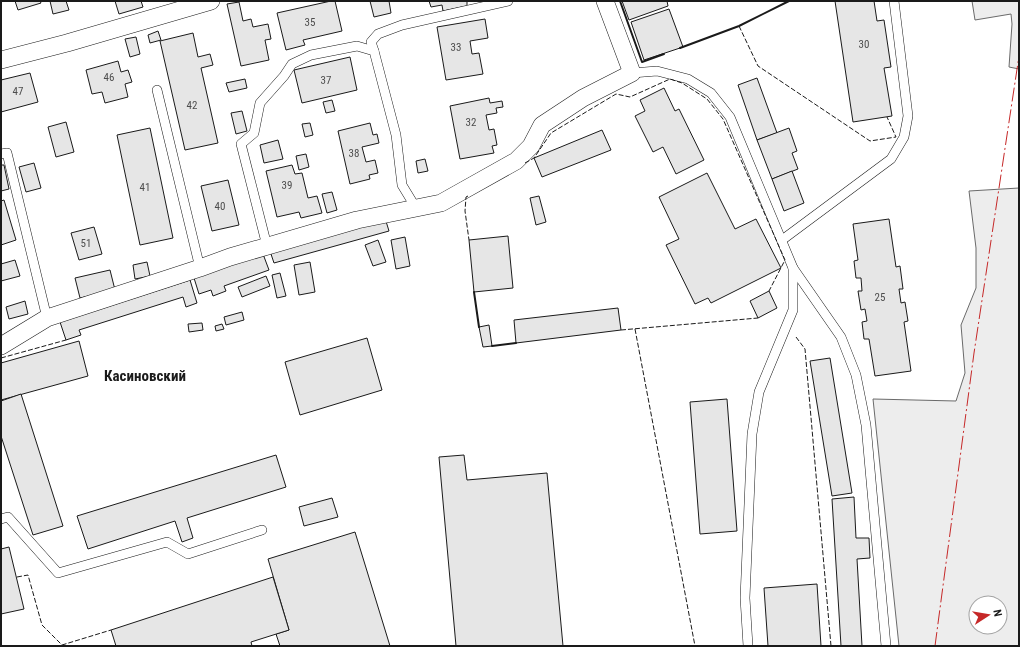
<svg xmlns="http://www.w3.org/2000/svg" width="1020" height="647" font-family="'Roboto Condensed',sans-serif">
<rect width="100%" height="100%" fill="#fff"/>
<!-- built -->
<g fill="#ededed" stroke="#6a6a6a" fill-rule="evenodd">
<polygon points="972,1 1019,1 1019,69 1009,67 1012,24 1011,14 975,20"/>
<path d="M1019 188V646H899L873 399 956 401 965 373 961 325 976 288V248L969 191ZM976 603H1000V627H976Z"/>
</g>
<!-- building -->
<g fill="#e6e6e6" stroke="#1a1a1a">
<polygon points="15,1 40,1 41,3 18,10"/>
<polygon points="50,1 66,1 69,10 53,14"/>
<polygon points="115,1 141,1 143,7 119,14"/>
<polygon points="331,1 335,1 342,31 303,40 305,45 286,50 277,13"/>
<polygon points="370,1 389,1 391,13 374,17"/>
<polygon points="429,1 467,1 467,6 443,11 442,5 431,7"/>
<polygon points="622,1 667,1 668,6 629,20"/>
<polygon points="835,1 874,1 877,21 884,20 891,67 884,68 892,116 853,122"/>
<polygon points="239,2 243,21 251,19 253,27 268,24 271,39 265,40 269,60 241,66 227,4"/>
<polygon points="669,9 683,47 644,60 631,22"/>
<polygon points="485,19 488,38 470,41 472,54 479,53 483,74 446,80 437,27"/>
<polygon points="158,31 161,40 150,43 148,35"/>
<polygon points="193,33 198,57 210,54 213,65 201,68 218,143 185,150 160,41"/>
<polygon points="136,37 140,54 130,57 125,39"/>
<polygon points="350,57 357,90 302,103 294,70"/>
<polygon points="118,61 121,72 128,70 132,82 125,84 128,97 105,103 102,92 92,94 86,70"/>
<polygon points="30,73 38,102 1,112 1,80"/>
<polygon points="757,78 777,133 757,140 738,85"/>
<polygon points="245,79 247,88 229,92 226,83"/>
<polygon points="664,88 675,111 679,109 704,160 676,174 663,147 653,152 635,116 645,111 640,100"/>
<polygon points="489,98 490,103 502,101 503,107 496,108 497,113 486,115 489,130 494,129 497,145 492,146 494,153 460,159 450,106"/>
<polygon points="332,100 335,111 326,113 323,102"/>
<polygon points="242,111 247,131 236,134 231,113"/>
<polygon points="66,122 74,152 56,157 48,127"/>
<polygon points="310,123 313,135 305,137 302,124"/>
<polygon points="370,123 373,135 377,134 379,143 362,147 366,162 375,160 378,173 369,175 370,179 350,184 338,131"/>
<polygon points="150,128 173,238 140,245 117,135"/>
<polygon points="789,128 797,151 792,153 798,169 772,179 757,140"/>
<polygon points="602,130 611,150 542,177 534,158"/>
<polygon points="278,140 283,159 264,163 260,145"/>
<polygon points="306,154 309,167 299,170 296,156"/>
<polygon points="425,159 428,171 418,173 416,161"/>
<polygon points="34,163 41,188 26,192 19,167"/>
<polygon points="1,165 4,165 9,189 1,191"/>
<polygon points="292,165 295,174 302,173 308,198 317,196 322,213 301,218 299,212 277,217 266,171"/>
<polygon points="792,171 804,203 784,211 772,179"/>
<polygon points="707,173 735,229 756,219 781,268 711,303 708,298 695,304 666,245 679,239 659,197"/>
<polygon points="228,180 239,225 212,231 201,186"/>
<polygon points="332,192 337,210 327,213 322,194"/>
<polygon points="539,196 546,222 536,225 530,198"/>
<polygon points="4,200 16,240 1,245 1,201"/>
<polygon points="385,218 389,231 274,263 270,251"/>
<polygon points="889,219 896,267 900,266 903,289 899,289 901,303 905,302 908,321 904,322 911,371 875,376 869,339 864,339 862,322 867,321 865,309 861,310 858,291 862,291 861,278 856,278 854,261 858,260 853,224"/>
<polygon points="94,227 102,254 79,260 71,233"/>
<polygon points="508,236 513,288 474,292 469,240"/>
<polygon points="405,237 410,266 396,269 391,240"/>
<polygon points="378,240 386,262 373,266 365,245"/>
<polygon points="263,254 269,270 224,286 226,291 213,296 211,290 199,294 194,278"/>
<polygon points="15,260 20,276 1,281 1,264"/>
<polygon points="147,262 150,276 135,279 133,265"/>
<polygon points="310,262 315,292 299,295 294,265"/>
<polygon points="110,270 115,290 80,298 75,278"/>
<polygon points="280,273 286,296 277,298 272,275"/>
<polygon points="266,276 270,286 242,297 238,287"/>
<polygon points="190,280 197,303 186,307 183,297 79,330 81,335 66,340 60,322"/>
<polygon points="769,291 777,308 758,318 750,301"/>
<polygon points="25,301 28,314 9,319 6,307"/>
<polygon points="618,308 621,330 516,343 514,320"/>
<polygon points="242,312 244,320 226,325 224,317"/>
<polygon points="202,323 203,330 189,332 188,324"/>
<polygon points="222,324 224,329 216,331 215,326"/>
<polygon points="489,325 492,346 483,347 479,327"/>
<polygon points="367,338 382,390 300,415 285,362"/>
<polygon points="79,341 88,376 1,400 1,363"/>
<polygon points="830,358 852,493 832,496 810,361"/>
<polygon points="21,394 63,526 33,535 1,436 1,401"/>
<polygon points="727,399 737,531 700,534 690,402"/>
<polygon points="276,455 286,487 187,518 193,538 182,542 175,521 88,549 77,516"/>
<polygon points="464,455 467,480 547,473 563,646 456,646 439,457"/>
<polygon points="854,497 856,538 869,538 870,558 857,559 862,646 841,646 832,499"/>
<polygon points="332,498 338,517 304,526 299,507"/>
<polygon points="355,532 390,646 280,646 276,634 289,630 268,559"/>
<polygon points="9,547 24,609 1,614 1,549"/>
<polygon points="273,577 289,630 251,642 252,646 116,646 111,630"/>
<polygon points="817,584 821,646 768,646 764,588"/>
</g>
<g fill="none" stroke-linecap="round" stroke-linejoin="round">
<!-- service casing -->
<g stroke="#1a1a1a" stroke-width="10">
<g id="service">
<polyline points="374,51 371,42 378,34 402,25 508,1"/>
<polyline points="632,73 657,71 688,79 711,93 730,117 793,268 793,310 759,392 752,434 745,598 748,646"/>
<polyline points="157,90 200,268"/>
<polyline points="1,154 7,153 47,318"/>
<polyline points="782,240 891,159 904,137 908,116 894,1"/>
<polyline points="267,246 241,144 254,133 260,103 284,76 292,64 311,55 357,46 374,51 396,135 402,185 416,208"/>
<polyline points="793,268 841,337 856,375 866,425 886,646"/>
<polyline points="1,519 8,517 58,573 167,542 188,554 262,530"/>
</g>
</g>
<!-- minor casing -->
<g stroke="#1a1a1a" stroke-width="18">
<g id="minor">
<polyline points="1,60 67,43 211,1"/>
<polyline points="1,346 47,318 200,268 230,257 357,220 441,203 516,161 531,146 542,125 583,98 632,73 605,1"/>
</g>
</g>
<!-- service -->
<use href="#service" stroke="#fff" stroke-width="9"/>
<!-- minor -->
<use href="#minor" stroke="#fff" stroke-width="17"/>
<!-- fence -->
<g stroke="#1a1a1a" stroke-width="1" stroke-dasharray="5 2" stroke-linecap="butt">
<polyline points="739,26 758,66 870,141 896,137 887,117"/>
<polyline points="525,163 534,158 551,133 616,94 630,97 670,79 682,83 707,99 723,119 785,260 769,291"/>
<polyline points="468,196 466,197 465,211 469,240"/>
<polyline points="635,329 695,646"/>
<polyline points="621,330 758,318"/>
<polyline points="796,337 805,349 831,646"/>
<polyline points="1,358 66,340"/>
<polyline points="17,577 28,575 42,625 62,645 111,630"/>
</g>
<!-- wall -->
<g stroke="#1a1a1a" stroke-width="2">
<polyline points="620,1 642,62 664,54"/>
<polyline points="680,48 739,26 789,1"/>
<polyline points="474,292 479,327"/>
<polyline points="492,346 516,343"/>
</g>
<!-- power -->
<polyline stroke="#c62828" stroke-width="1" stroke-dasharray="14 3 2 3" stroke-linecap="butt" points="935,646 974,353 1019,56"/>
</g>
<g text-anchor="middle" stroke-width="3" stroke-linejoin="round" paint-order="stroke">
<!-- number labels -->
<g font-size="11" fill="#4d4d4d">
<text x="310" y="26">35</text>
<text x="864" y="48">30</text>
<text x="456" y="51">33</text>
<text x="109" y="81">46</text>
<text x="326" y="84">37</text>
<text x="18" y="95">47</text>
<text x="192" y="109">42</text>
<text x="471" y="126">32</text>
<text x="354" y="157">38</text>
<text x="287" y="189">39</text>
<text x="145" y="191">41</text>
<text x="220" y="210">40</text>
<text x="86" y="247">51</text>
<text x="880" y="301">25</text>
</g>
<!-- quarter labels -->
<g font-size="15" font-weight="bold" fill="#1a1a1a" stroke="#fff">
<text x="145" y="381">Касиновский</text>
</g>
</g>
<!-- border -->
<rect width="1020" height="647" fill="none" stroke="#1a1a1a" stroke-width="4"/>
<!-- north arrow -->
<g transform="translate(988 615) rotate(78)"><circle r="19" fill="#ffffff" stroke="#a3a3a3"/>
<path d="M0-3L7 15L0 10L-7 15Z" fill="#c62828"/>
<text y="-6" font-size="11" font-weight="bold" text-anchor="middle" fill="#1a1a1a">N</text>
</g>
</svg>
